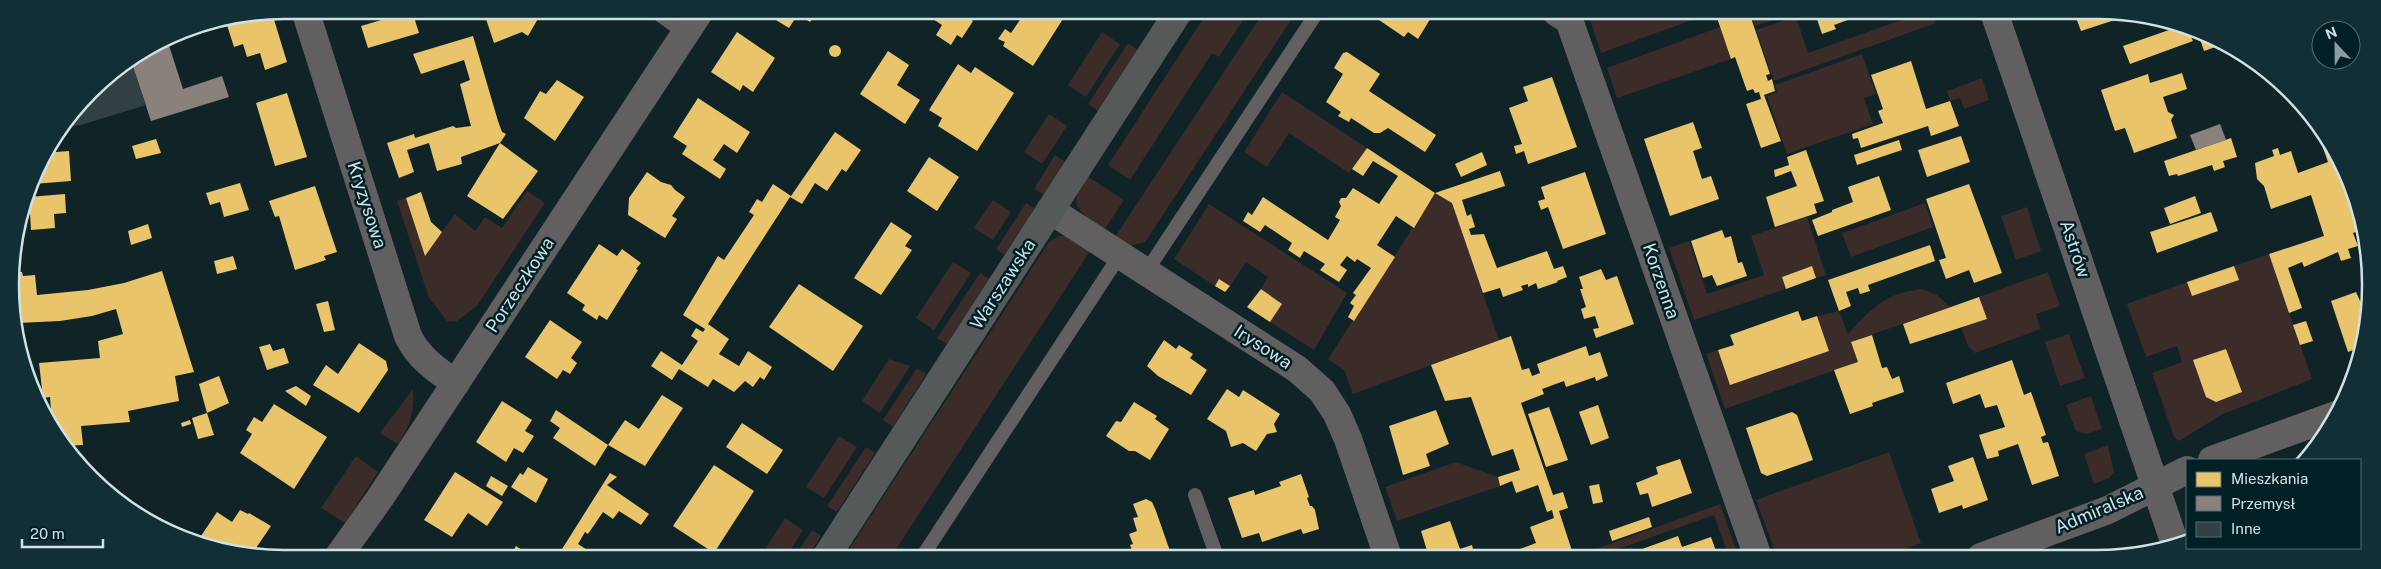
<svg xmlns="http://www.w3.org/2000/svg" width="2381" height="569" font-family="'Public Sans',sans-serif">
<rect width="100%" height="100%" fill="#102326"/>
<!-- green -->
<g fill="#3b2b29">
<polygon points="1208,11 1249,11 1219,57 1212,53 1130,180 1108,165"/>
<polygon points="1264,11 1297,11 1145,242 1129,246 1115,237"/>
<polygon points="1595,12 1714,12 1601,53 1589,17"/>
<polygon points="1750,12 1797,12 1755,26"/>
<polygon points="1924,12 1932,12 1936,23 1774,81 1756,30 1796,17 1808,53"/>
<polygon points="1720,27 1731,59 1617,98 1607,68"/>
<polygon points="1102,32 1120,44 1086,97 1068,85"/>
<polygon points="1128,43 1138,50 1098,111 1088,104"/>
<polygon points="1862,54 1876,94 1864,98 1873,124 1787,154 1767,96 1777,92 1775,85"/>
<polygon points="1982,78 1989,100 1964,109 1960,98 1950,101 1947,91"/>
<polygon points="1282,92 1367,148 1349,173 1289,133 1267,167 1244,152"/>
<polygon points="1049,114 1067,126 1042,164 1024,152"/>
<polygon points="1055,155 1065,162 1044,195 1034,189"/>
<polygon points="1087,176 1124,200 1104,230 1087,218 1076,205 1077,193"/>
<polygon points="527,191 545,203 477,306 457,321 447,321 429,298 397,201 406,198 425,255 455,214 475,231 485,217 502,228"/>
<polygon points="1435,193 1452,203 1499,340 1353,394 1344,370 1328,359"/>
<polygon points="993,200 1011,212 993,240 974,228"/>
<polygon points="1026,203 1035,208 1004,255 996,249"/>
<polygon points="1925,203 1933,227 1851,257 1842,233"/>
<polygon points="1209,204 1347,293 1314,350 1270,322 1282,304 1261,289 1268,277 1246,262 1230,286 1219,279 1215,286 1174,259"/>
<polygon points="2027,207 2041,251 2016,260 2001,216"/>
<polygon points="1807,217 1826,275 1816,278 1812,266 1782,277 1786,289 1694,320 1669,248 1689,241 1707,294 1764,275 1751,236"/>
<polygon points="1059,236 1066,236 1090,251 891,557 844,557 1049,242"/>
<polygon points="2269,254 2312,379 2221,415 2179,441 2174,437 2152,373 2182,362 2177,346 2146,357 2127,304 2187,282 2192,296 2238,280 2234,266"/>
<polygon points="953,262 971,273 934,330 916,318"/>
<polygon points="2048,272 2060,306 2036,314 2041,329 1975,353 1968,346 1961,328 1987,319 1979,297"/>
<polygon points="980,273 989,279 947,344 937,338"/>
<path d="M1922 289 1937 295 1950 307 1851 342 1858 362 1725 409 1706 354 1718 350 1829 351 1817 316 1839 311 1848 334C1872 308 1885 293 1922 289Z"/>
<polygon points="2069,334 2085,378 2060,386 2045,342"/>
<polygon points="889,359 910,366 880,413 862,401"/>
<polygon points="917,368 926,374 893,427 883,420"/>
<path d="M413 389C415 410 410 426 398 444L380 433Z"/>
<polygon points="2091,396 2102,429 2087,434 2076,431 2066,405"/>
<polygon points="839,436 857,447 824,498 806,487"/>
<polygon points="2108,445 2114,472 2109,478 2094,484 2084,454"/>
<polygon points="866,447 875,453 837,512 827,506"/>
<polygon points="1889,452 1921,543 1883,557 1777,557 1756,500"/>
<polygon points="356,456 378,472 345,523 321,508"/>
<polygon points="1456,462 1498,477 1500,486 1397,521 1385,487"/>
<polygon points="1720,504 1739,557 1729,557 1714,515 1596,557 1574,557"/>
<polygon points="785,518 803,530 786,557 760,557"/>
<polygon points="812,530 821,536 808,557 794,557"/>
</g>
<!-- homes -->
<g fill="#e9c46a">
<polygon points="483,10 543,10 528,36 522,32 494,43"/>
<polygon points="412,11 419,33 368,48 361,26"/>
<polygon points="776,11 818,11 810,22 798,14 789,28 771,17"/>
<polygon points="930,11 957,11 973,21 962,38 957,35 951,45 936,35 942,25 927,15"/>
<polygon points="1026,11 1068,11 1033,66 1003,46 1005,42 998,39 1005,29 1011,33"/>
<polygon points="1384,11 1435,11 1418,39 1408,32 1404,37 1379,20"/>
<polygon points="1715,12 1749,12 1770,74 1766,75 1768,81 1772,79 1775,91 1764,95 1781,141 1761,148 1746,104 1761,99 1759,92 1755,93 1753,89 1747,91 1735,57 1731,59"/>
<polygon points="1819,12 1870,12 1834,25 1836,29 1822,34 1815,13"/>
<polygon points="2074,12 2126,12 2127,16 2081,31"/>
<polygon points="272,13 287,62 265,70 260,53 247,57 243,44 234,47 226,22"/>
<polygon points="2167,24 2198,35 2191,37 2193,41 2130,64 2123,46 2169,30"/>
<polygon points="737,32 775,58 753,92 743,85 740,91 711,72"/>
<polygon points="473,36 498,121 502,132 506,134 500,143 461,157 462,164 437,171 429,143 407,150 414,172 399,178 387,143 414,134 415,138 453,126 456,128 471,126 460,84 470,80 464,60 421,74 413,54"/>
<polygon points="2206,37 2224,44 2204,51 2200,39"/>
<circle cx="835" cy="51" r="6"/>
<polygon points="888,51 909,65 897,85 920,100 905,124 860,94"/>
<polygon points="1347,52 1380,74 1369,91 1436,135 1425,152 1388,128 1380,133 1374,133 1351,118 1349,122 1338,116 1341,112 1326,102 1343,74 1334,68 1343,53"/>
<polygon points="1911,61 1926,109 1950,101 1959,126 1931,136 1928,126 1861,148 1858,138 1853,139 1852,134 1883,123 1878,111 1883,109 1871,75"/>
<polygon points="958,64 971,73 975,67 1014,93 977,151 938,126 942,118 929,110"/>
<polygon points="2182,73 2187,89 2163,97 2168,112 2174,115 2171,120 2177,138 2134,153 2125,128 2115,131 2101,90 2148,74 2150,83"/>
<polygon points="1552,77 1577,147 1528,164 1524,151 1516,154 1514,146 1522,144 1509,108 1528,101 1523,87"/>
<polygon points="557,80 584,97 555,141 524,118 540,91 546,94"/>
<polygon points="287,93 307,157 275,166 256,103"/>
<polygon points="698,98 750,132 737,153 724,144 713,160 726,169 720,179 682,154 687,146 673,137"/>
<polygon points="1693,122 1702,148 1693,151 1702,179 1711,176 1719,199 1670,216 1644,139"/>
<polygon points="835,132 861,150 846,172 842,169 827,191 815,183 802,204 790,197 708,324 729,339 719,354 739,366 748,351 772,367 764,380 760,377 753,387 745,381 734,392 713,379 708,387 679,369 672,380 651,366 661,351 682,365 698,341 691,336 696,328 703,332 705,329 683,315 718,256 724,260 754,215 749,212 757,199 762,202 773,184 791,196"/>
<polygon points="1961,136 1970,162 1927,177 1918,150"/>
<polygon points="2231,138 2237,157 2223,161 2225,167 2214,171 2212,165 2178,176 2177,174 2169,176 2164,161"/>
<polygon points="156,139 161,153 136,159 132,146"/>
<polygon points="1899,140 1902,150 1857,165 1854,155"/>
<polygon points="500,143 538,171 503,219 467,196"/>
<polygon points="55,145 56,152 69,151 71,181 33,184 38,163 52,146"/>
<polygon points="2328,146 2362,214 2363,229 2353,233 2358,246 2348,249 2351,258 2341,261 2338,252 2304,267 2302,262 2288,268 2302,308 2289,313 2269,254 2324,236 2311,195 2271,209 2264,186 2257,179 2255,163 2274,156 2272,150 2278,148 2280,155 2291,151 2298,173 2328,162 2323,148"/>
<polygon points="1367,148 1435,193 1414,228 1396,216 1377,245 1395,257 1354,321 1348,317 1354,306 1350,303 1356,295 1353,293 1371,268 1357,259 1355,262 1347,256 1340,265 1347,270 1339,282 1320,270 1325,264 1304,251 1300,258 1288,250 1292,243 1265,225 1260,232 1243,221 1248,212 1252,215 1263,197 1328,240 1340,220 1335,217 1341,206 1339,202 1341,198 1346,198 1353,188 1379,204 1398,176 1373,161 1363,176 1352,169"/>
<polygon points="1806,150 1824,201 1814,204 1817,213 1775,227 1766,197 1797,186 1791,171 1775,177 1774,170 1789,165 1787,157"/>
<polygon points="1482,152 1487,165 1461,177 1455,164"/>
<polygon points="929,157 959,177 937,211 907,191"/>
<polygon points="1500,171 1505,186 1462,200 1467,216 1471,214 1475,227 1469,229 1471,235 1484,234 1497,268 1547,251 1554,269 1563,266 1567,277 1557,281 1558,282 1538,289 1536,283 1528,287 1528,284 1521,286 1523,290 1503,297 1500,288 1483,293 1452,203 1435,193"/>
<polygon points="647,172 661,182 671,185 675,190 685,197 672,216 677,219 665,238 628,215 629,198"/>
<polygon points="1585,172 1606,234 1563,249 1548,207 1541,210 1538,201 1545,199 1541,187"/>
<polygon points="1879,176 1891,210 1818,236 1812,220 1832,212 1832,210 1853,202 1848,187"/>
<polygon points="240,183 249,210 224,217 220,202 210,205 206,193"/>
<polygon points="1969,184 2002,273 1974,283 1969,270 1946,279 1939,260 1946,258 1926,199"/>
<polygon points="315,186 337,252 324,256 326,260 295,270 279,216 275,217 269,201"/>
<polygon points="421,192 431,222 442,232 425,256 406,198"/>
<polygon points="65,194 66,213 54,214 55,228 31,230 29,197"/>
<polygon points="2195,196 2201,213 2170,224 2164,208"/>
<polygon points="2211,212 2218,231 2157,253 2150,232"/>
<polygon points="891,222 912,236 905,246 912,250 881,295 854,278"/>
<polygon points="148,224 152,238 131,245 128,231"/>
<polygon points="1722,230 1725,238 1731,236 1738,263 1742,262 1747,276 1717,286 1712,275 1703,278 1691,241"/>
<polygon points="599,244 617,256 622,249 641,263 636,269 638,270 607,320 599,315 597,320 582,310 585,305 567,293"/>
<polygon points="1930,245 1935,261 1868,285 1870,291 1860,294 1858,288 1846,292 1851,306 1839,311 1828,280"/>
<polygon points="16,247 18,247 18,259 13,259"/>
<polygon points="233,256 237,269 217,274 214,261"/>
<polygon points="1812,266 1816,278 1786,289 1782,277"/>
<polygon points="2234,266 2239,280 2192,296 2187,282"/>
<polygon points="1601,269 1606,280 1617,276 1634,324 1596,338 1593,329 1599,328 1595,316 1584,319 1581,309 1586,307 1580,289 1583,289 1579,277"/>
<polygon points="162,271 194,372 175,376 179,401 128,411 130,422 81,426 83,445 64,446 52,424 50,397 43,398 39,363 100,358 98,341 123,334 116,309 92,316 60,321 18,323 11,272 22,272 23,276 35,275 37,295 88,290 124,283"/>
<polygon points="1219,279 1230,286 1225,292 1215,286"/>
<polygon points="799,284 863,326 833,371 769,327"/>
<polygon points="1261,289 1282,304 1270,322 1247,307"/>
<polygon points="2356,292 2369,321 2363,340 2360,341 2361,347 2348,352 2331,301"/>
<polygon points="1979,297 1987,319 1910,344 1903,324"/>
<polygon points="328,301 335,330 324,332 316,304"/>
<polygon points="1798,311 1802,321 1817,316 1829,351 1730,385 1718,350 1734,345 1730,335"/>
<polygon points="550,320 582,342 571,358 577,363 570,374 563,370 557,379 525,357"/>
<polygon points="2306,321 2313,341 2300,345 2293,325"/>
<polygon points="1872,335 1882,368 1887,367 1892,379 1899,376 1904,392 1872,403 1873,406 1850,414 1834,370 1858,362 1851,342"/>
<polygon points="1511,336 1522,370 1529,368 1532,376 1540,373 1537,364 1586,346 1589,356 1600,352 1608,376 1596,381 1595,377 1566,387 1564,381 1542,389 1544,394 1521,403 1553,495 1563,492 1568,508 1559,511 1574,557 1498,557 1536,543 1530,527 1554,518 1552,510 1547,512 1538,485 1516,493 1512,481 1500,486 1498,477 1520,470 1513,449 1492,456 1471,397 1445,401 1431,365"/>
<polygon points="1164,340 1176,349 1179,345 1193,354 1190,358 1207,370 1191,395 1158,376 1147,366"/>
<polygon points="359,343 386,361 388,370 359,413 313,385 326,365 338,374"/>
<polygon points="270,344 273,351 284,348 289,363 267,370 259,347"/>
<polygon points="2226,349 2242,392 2216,402 2206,397 2193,360"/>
<polygon points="2012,360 2024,395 2031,392 2046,435 2041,437 2043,443 2048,442 2059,476 2032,485 2018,444 1998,451 1999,456 1987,459 1979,435 2005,427 1997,405 1985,408 1980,394 1953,404 1946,383"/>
<polygon points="219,376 229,403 207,413 199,384"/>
<polygon points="296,386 311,396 306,406 285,391"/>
<polygon points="1227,389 1239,397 1243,390 1280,414 1274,424 1277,432 1267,434 1256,451 1243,443 1231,447 1226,431 1207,419"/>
<polygon points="662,395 683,408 645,466 608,445 595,466 553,438 560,428 550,421 556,410 608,445 625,420 639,429"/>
<polygon points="502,401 532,420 525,431 534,436 523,453 514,448 506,462 476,442"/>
<polygon points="1134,402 1157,416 1155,419 1169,429 1150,460 1135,451 1129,451 1106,436 1116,421 1121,422"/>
<polygon points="274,404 327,437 294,489 240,453 252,434 246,430 254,417 262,422"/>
<polygon points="1598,405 1609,438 1591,445 1579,412"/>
<polygon points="1549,407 1568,460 1546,467 1528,414"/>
<polygon points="1436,410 1449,444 1426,454 1430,466 1403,475 1389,426"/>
<polygon points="1792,412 1797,415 1813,460 1767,476 1761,473 1746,428"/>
<polygon points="207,413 214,435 198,439 192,418"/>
<polygon points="190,420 191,424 182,427 181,423"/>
<polygon points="742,423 783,450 767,474 726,447"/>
<polygon points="1973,457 1988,500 1963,509 1962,505 1939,513 1931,489 1954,481 1948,466"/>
<polygon points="1680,459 1692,493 1652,507 1648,493 1640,495 1636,483 1658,474 1656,467"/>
<polygon points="714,465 754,491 714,553 673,526"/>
<polygon points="528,467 548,479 536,503 511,487 520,473 523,475"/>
<polygon points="455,472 503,502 487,526 468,513 452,537 424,520"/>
<polygon points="610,473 617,477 607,485 649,514 641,525 619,511 613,519 603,512 588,534 585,532 578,544 598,557 557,557"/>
<polygon points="1301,474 1309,497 1307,498 1310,506 1312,506 1315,510 1319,529 1303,534 1301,529 1262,542 1259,533 1242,538 1228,498 1254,490 1255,495 1281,486 1279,482"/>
<polygon points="491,476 508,486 502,496 486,486"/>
<polygon points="1599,484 1603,502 1593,504 1589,486"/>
<polygon points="1146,499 1152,502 1156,511 1171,554 1162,557 1134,557 1130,545 1133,544 1129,534 1137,531 1133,518 1138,517 1133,504"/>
<polygon points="240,510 248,514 249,513 271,526 250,557 199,539 217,512 232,522"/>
<polygon points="1649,517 1652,527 1612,541 1609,531"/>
<polygon points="1450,521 1460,549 1472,545 1475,557 1429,557 1421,531"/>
<polygon points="1678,536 1682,547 1711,537 1718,557 1620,557"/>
<polygon points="516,546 532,557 510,557"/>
</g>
<!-- industry -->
<g fill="#8a817c">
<polygon points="167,39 183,89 222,76 229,97 151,121 131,61"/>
<polygon points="2220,124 2226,140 2196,150 2190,135"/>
</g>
<!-- building -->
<polygon fill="#314042" points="131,61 146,105 81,125 66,127 103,78"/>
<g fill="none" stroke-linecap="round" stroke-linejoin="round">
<!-- lane -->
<g stroke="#615f60" stroke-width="14">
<polyline points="1146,272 1318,11"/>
<polyline points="1195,495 1217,557"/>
<polyline points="922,557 1120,255"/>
</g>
<!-- street -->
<g stroke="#615f60" stroke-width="28">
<path d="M305 10 408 336C418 357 436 370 456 383"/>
<polyline points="665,10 689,27"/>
<polyline points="1556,12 1569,20 1758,557"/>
<polyline points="1994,12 2175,544"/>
<polyline points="1050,210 1297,369 1322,391 1337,414 1348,439 1388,557"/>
<polyline points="2212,460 2336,415"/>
<polyline points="338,557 380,498 700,11"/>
<polyline points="1981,557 2108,510 2187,470"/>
</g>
<!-- secondary -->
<polyline stroke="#555959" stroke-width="28" points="826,557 1179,11"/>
</g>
<g text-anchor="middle" stroke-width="5" stroke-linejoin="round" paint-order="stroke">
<!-- street labels -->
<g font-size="18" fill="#cfe1e4" stroke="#002025">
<text transform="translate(367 205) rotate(72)" y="6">Kryzysowa</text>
<text transform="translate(2075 249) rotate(71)" y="6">Astrów</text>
<text transform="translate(1661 281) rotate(71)" y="6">Korzenna</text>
<text transform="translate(1003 284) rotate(-57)" y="6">Warszawska</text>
<text transform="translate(520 285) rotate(-57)" y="6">Porzeczkowa</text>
<text transform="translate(1263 347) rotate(33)" y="6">Irysowa</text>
<text transform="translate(2099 510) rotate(-23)" y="6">Admiralska</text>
</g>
</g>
<!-- crop -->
<path d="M0 0H2381V569H0ZM284 19H2097A265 265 0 0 1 2362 284V285A265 265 0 0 1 2097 550H284A265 265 0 0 1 19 285V284A265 265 0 0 1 284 19Z" fill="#112f34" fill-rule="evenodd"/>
<path fill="none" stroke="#cfe1e4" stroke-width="2.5" d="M284 19H2097A265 265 0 0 1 2362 284V285A265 265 0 0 1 2097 550H284A265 265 0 0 1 19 285V284A265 265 0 0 1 284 19Z"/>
<!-- legend -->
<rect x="2186" y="459" width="175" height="90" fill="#002025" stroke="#536d71"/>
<rect x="2196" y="472" width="25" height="15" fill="#e9c46a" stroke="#536d71"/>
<text x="2231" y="484" font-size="15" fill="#cfe1e4">Mieszkania</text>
<rect x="2196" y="496" width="25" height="15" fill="#8a817c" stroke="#536d71"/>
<text x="2231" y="509" font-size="15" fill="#cfe1e4">Przemysł</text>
<rect x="2196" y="522" width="25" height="15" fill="#314042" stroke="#536d71"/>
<text x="2231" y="534" font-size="15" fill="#cfe1e4">Inne</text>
<!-- north arrow -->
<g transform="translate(2336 45) rotate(338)"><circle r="24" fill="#002025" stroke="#536d71"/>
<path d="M0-4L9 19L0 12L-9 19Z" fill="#8c9ea2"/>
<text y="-8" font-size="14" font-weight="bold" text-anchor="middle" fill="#cfe1e4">N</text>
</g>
<!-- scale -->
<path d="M22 539v8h81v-8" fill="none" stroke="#cfe1e4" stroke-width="2.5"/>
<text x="30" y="539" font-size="15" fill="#cfe1e4" stroke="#002025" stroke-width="4" paint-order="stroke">20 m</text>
</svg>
